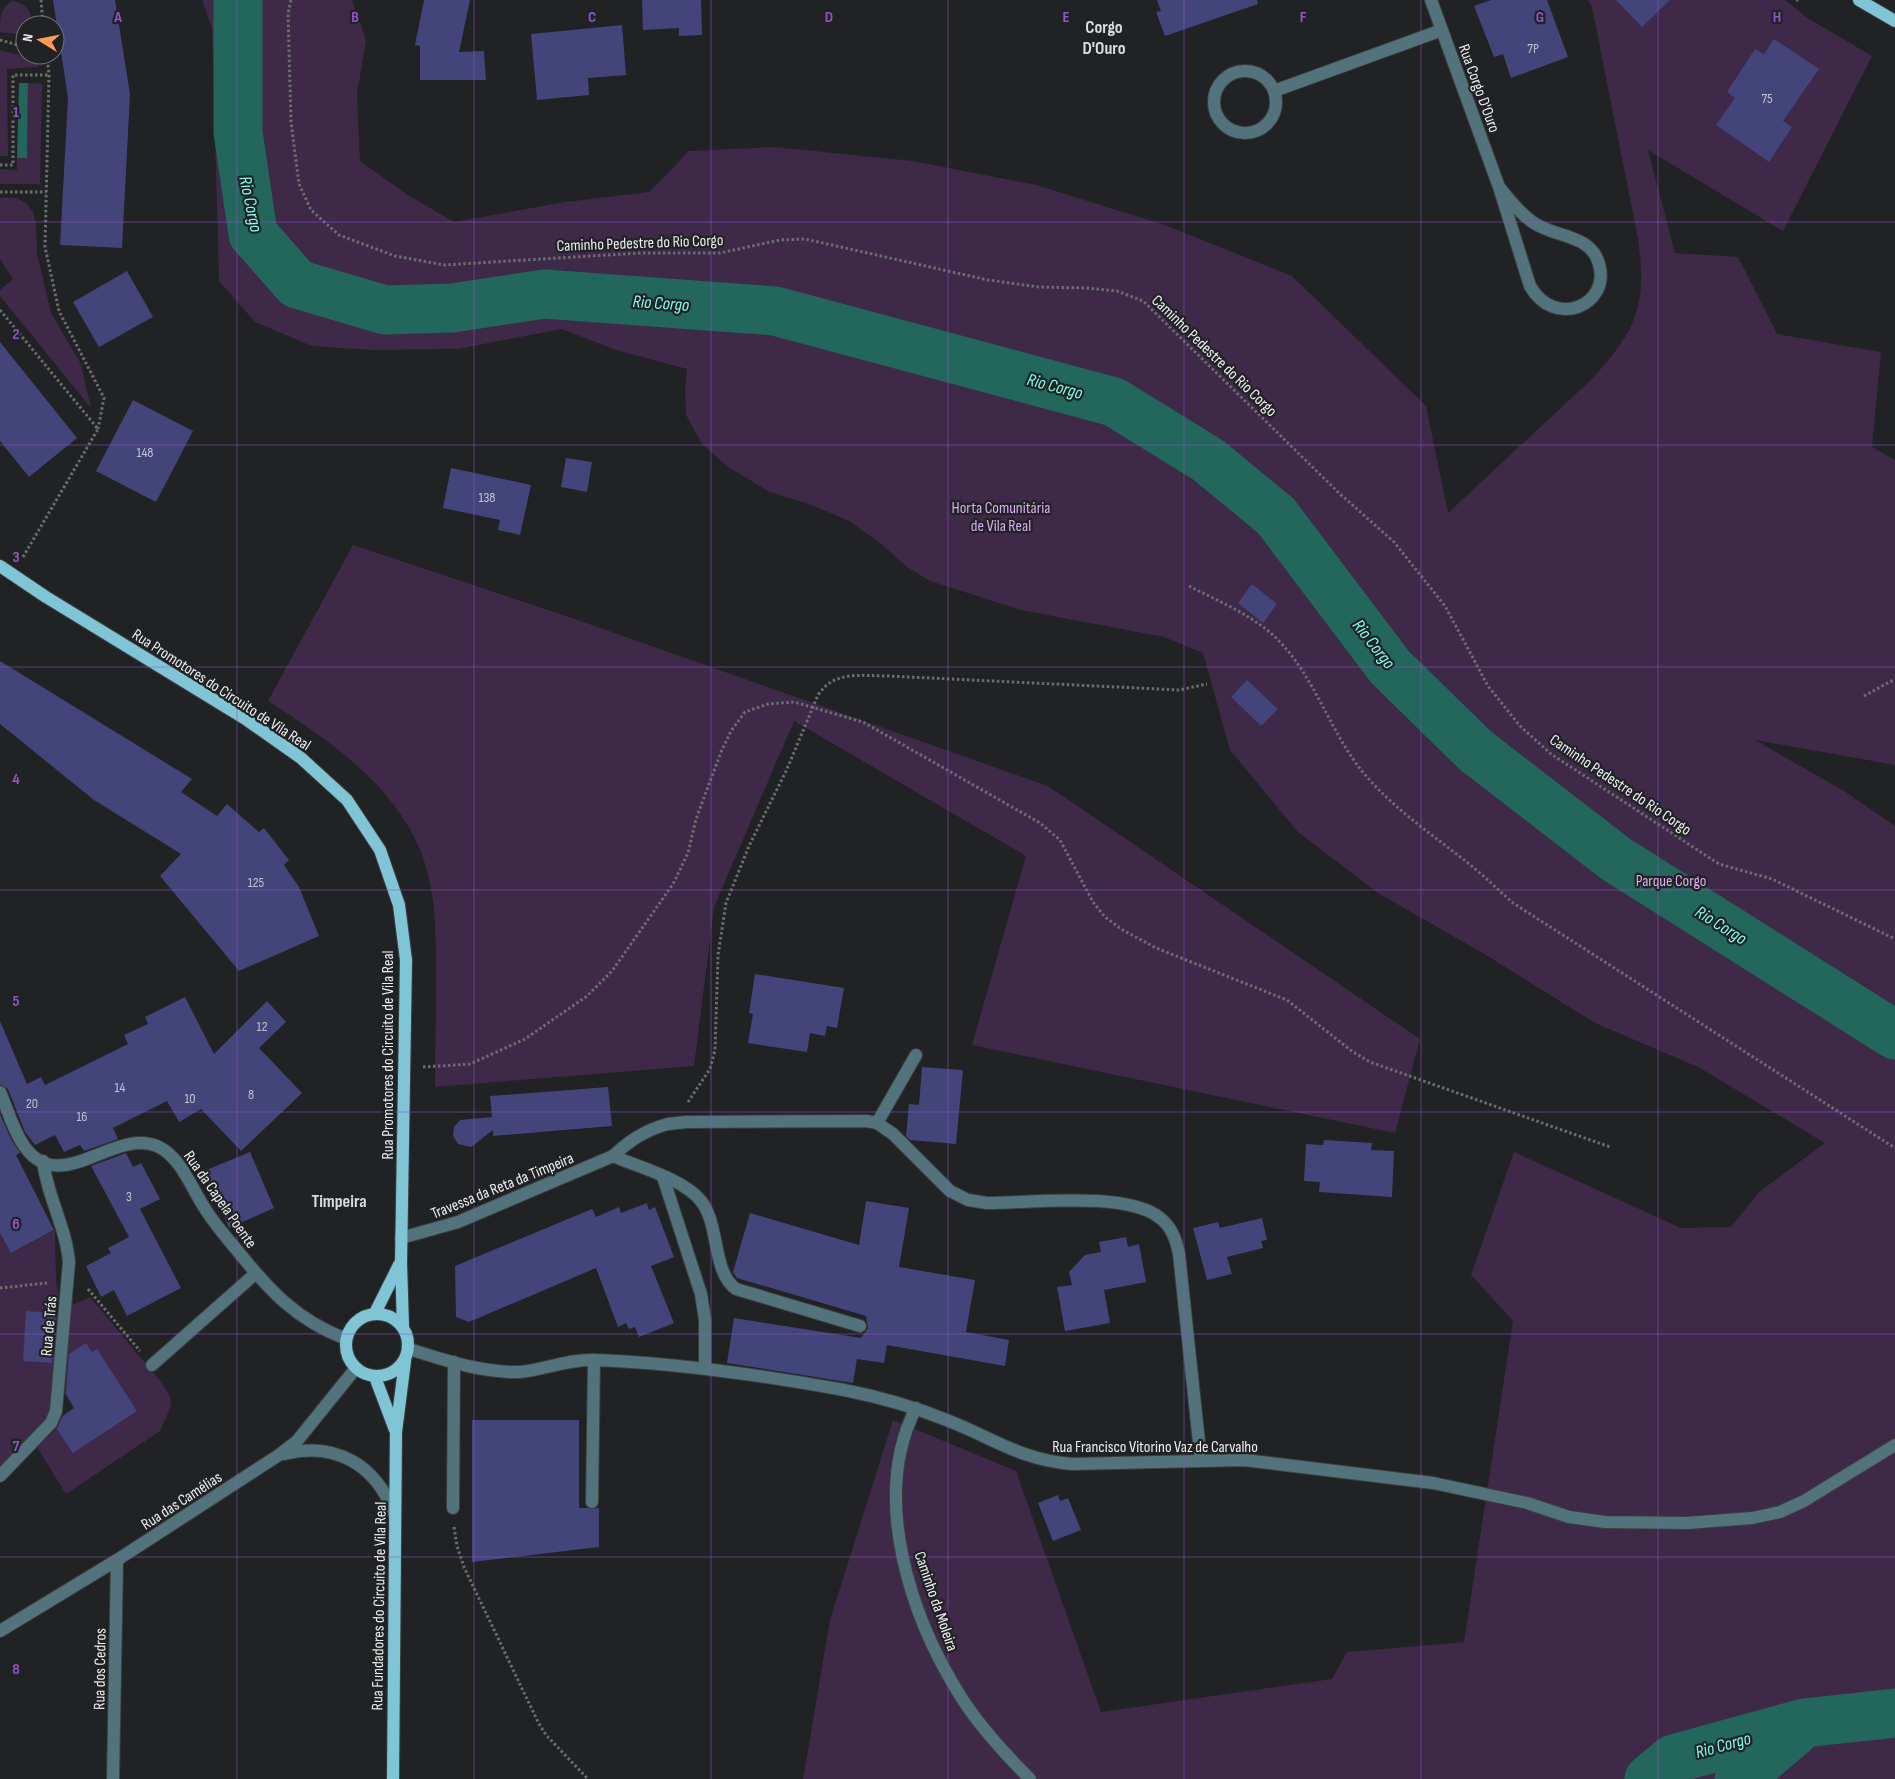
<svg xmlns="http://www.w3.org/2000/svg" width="1895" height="1779" font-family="'Sofia Sans Condensed',sans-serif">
<rect width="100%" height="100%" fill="#202224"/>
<!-- green -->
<g fill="#3e2948">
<path d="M202 0H352L366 40 357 94 360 161 408 195 454 222 565 202 649 192 689 151 774 147 913 161 1036 185 1165 225 1292 276 1426 406 1448 513 1594 377C1638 327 1647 305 1638 239L1592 7 1588 0H1785L1806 17 1872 56 1783 231 1648 150 1675 253 1738 257 1777 334 1881 352 1872 447 1895 460V765L1755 740 1844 791 1895 826V1779H803L830 1620 893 1420 1016 1471 1101 1712 1332 1679 1347 1652 1464 1642 1513 1321 1471 1275 1514 1152 1681 1228 1731 1227 1759 1192 1825 1143 1700 1068 1595 1023 1486 955 1378 893 1298 832 1230 750 1203 653 1164 637 1021 610 930 581 907 567 880 543 849 521 814 506 770 492 728 467 702 444 686 415 685 389 687 369 616 350 562 329 457 349 371 350 312 346 255 322 219 281 212 28Z"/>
<path d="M12 1C27 4 31 10 32 25H25V35L0 32C0 17 0 9 12 1Z"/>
<polygon points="0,50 27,57 40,67 7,69 8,156 0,156"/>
<polygon points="28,83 42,84 40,184 0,184 0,169 17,170 17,158 27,158"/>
<polygon points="0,198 16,198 26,203 33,212 36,224 37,253 51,313 81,364 91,408 0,296 0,290 13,279 0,259"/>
<path d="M353 545 575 619 1048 786 1420 1039 1395 1133 972 1045 1026 856 794 721 714 907 694 1066 435 1087C435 1054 436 1021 436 989 436 936 438 880 412 833 380 774 322 736 268 701Z"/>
<polygon points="55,1230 56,1282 62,1312 53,1416 0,1470 0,1233 11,1253"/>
<polygon points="90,1297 161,1382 170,1397 171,1406 160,1431 66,1494 37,1447 56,1429 53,1422 74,1408 62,1389 70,1306"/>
</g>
<!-- water -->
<polygon fill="#22665c" points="19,83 28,83 27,158 17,158"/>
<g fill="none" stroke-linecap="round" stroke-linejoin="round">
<!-- river -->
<g stroke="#22665c" stroke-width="49">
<polyline points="238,0 238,132 253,234 297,284 385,310 452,308 544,294 775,311 1114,402 1208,460 1276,516 1390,667 1476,751 1616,859 1895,1035"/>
<polyline points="1649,1779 1673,1759 1804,1723 1895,1713"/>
<polyline points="1739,1779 1795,1731"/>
</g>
</g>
<!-- building -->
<g fill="#434479">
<polygon points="53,0 115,0 130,94 122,248 60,245 68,98"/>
<polygon points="424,0 470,0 459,52 484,51 486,80 420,80 420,46 415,45"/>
<polygon points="642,0 701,0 702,35 679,36 679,28 643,30"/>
<polygon points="1157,0 1257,0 1258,4 1165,36 1156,12 1161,11"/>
<polygon points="1491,0 1547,0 1568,57 1511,78 1503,54 1494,57 1474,6"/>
<polygon points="1616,0 1670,0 1642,27"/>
<polygon points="622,25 626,75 588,78 589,95 537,100 531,34"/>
<polygon points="1774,39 1819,69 1783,121 1792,127 1769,162 1716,125 1735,98 1727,92 1755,49 1764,54"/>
<polygon points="127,271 153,317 99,347 73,302"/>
<polygon points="0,342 77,438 29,477 0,441"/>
<polygon points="133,400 193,431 156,502 96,471"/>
<polygon points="566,458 592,462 587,492 561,487"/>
<polygon points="451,468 531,485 520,535 498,530 500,520 443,508"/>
<polygon points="1252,584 1277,604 1263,623 1238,603"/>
<polygon points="0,661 192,779 181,792 217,816 227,804 259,832 264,828 289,860 284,865 299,887 319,936 239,971 160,876 181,854 94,800 0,724"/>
<polygon points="1247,680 1278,709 1261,726 1231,697"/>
<polygon points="755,974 844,988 837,1028 827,1026 825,1036 810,1033 807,1052 748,1043 753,1014 749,1013"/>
<polygon points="185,997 214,1054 267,1001 286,1022 259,1048 302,1093 241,1151 201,1109 179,1122 167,1101 113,1128 118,1139 84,1151 80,1145 64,1152 55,1135 35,1145 25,1132 8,1089 0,1084 0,1021 27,1084 41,1077 45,1085 128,1044 124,1035 148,1024 145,1017"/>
<polygon points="922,1067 963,1070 956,1144 910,1140 906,1136 909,1104 919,1105"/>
<polygon points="608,1087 612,1126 493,1136 493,1130 471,1147 458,1144 453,1136 454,1127 460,1120 492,1117 490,1096"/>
<polygon points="0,1114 11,1139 20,1153 16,1155 54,1230 11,1253 0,1233"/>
<polygon points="1324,1140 1372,1143 1371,1150 1394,1151 1392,1197 1319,1192 1320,1182 1304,1181 1306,1144 1323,1145"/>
<polygon points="250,1152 274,1208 229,1228 204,1171"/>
<polygon points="126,1153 133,1167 141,1163 160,1199 140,1209 181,1288 127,1316 114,1290 101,1297 86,1266 111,1253 108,1248 129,1237 91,1166"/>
<polygon points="866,1201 909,1208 899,1267 975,1280 966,1332 1009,1340 1005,1366 887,1345 884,1363 857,1359 853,1383 727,1363 734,1318 861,1338 868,1328 866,1316 737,1278 733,1272 750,1213 859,1245"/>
<polygon points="647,1203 649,1210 655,1207 674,1257 651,1266 674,1323 639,1337 635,1327 629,1329 626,1323 618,1327 596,1268 469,1322 456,1317 455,1266 592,1209 596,1217 619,1207 621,1213"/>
<polygon points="1262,1218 1267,1240 1261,1241 1263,1248 1227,1257 1232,1274 1207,1280 1193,1228 1218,1222 1220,1228"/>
<polygon points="1126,1237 1128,1247 1139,1244 1146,1282 1104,1290 1110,1323 1065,1331 1057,1287 1072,1285 1069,1272 1085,1255 1101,1252 1099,1242"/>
<polygon points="26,1311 56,1313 52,1363 23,1361"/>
<polygon points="86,1343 92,1352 97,1349 137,1411 73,1453 57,1429 63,1416 74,1408 66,1394 69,1354"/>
<polygon points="472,1420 579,1420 579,1508 599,1508 599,1547 472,1562"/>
<polygon points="1058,1495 1060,1501 1068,1498 1081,1530 1053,1541 1038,1503"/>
</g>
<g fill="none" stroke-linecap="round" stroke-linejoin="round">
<!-- minor casing -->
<g stroke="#3d3e40" stroke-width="14">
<g id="minor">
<path d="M1431 0 1499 187 1530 286C1554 329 1611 306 1599 264 1591 234 1556 238 1534 223 1520 214 1510 200 1499 187"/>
<circle cx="1245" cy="102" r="31"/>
<polyline points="1274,91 1442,30"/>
<path d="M0 1092C7 1108 12 1126 21 1141 57 1203 114 1125 159 1147 181 1158 191 1187 204 1207 213 1222 225 1236 236 1249 269 1290 296 1320 346 1339"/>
<polyline points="877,1123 916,1055"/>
<path d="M613 1156C638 1167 684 1179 701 1201 720 1225 712 1272 736 1289L860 1326"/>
<polyline points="663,1177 701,1294 705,1320 705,1368"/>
<path d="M401 1238 458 1222 613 1156C629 1141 645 1130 668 1124L686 1122 867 1121 877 1123 893 1134 950 1191 968 1200 987 1203C1030 1203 1127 1191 1160 1218 1172 1227 1176 1240 1179 1254L1201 1461"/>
<path d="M409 1349C444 1360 482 1373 519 1372 545 1370 567 1359 593 1360 678 1363 761 1375 844 1390 880 1397 915 1407 949 1421 995 1439 1021 1460 1072 1464L1244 1460 1433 1483 1527 1503 1569 1517 1605 1522 1687 1523 1752 1518 1780 1512 1804 1501 1895 1445"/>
<polyline points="152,1365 255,1274"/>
<path d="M916 1408C870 1497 911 1618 961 1697 980 1727 1005 1754 1030 1779"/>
<path d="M284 1454C336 1441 377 1465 395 1516"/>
<path d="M0 1476 51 1423 56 1411 69 1262C66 1227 47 1196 43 1161"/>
<polyline points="592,1502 594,1360"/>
<polyline points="453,1508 454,1362"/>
<polyline points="0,1631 117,1560 279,1455 297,1441 356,1368"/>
<polyline points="113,1779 117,1560"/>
</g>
</g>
<!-- major casing -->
<g stroke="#3d3e40" stroke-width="14">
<g id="major">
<polyline points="1859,0 1895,21"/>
<polyline points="0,566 46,597 247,720 301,758 347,800 380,850 399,905 406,960 401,1263 403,1326"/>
<polyline points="375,1313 399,1265"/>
<circle cx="377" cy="1345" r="31"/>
<polyline points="375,1377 395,1430"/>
<polyline points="393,1779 396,1432 405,1361"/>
</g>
</g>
<!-- path -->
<g stroke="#6b6d6e" stroke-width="3" stroke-dasharray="2.5 2.5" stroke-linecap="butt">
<polyline points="41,0 43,25"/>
<polyline points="291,0 288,13 291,122 299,184 311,210 339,235 395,256 444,265 640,253 720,253 780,240 805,239 988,280 1039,287 1086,288 1117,291 1143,301 1339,493 1394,542 1445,606 1488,686 1520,726 1551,754 1719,864 1772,879 1895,939"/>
<polyline points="1796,0 1799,0"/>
<polyline points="0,40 25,47"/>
<polyline points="47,55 49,75 45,247 59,311 104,398 98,429"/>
<polyline points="0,165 13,165 13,75 49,75"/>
<polyline points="0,192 46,192"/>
<polyline points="0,310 98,429 23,557"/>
<path d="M1189 586C1220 602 1255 616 1279 641 1317 680 1331 736 1367 777 1394 808 1427 831 1459 856 1478 870 1495 887 1513 903L1895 1148"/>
<polyline points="1864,696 1895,679"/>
<polyline points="423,1067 470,1064 525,1039 587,996 612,971 673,884 688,853 696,819 721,752 731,731 745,712 768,704 794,702 863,722 1040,823 1060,840 1093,902 1105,917 1121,929 1156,948 1287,1000 1353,1052 1370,1062 1610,1147"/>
<path d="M688 1102 710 1069 715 1050 718 955 726 903 749 846 787 769 818 695C835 670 860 676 888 676L1179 690 1207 684"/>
<polyline points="0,1288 47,1283"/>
<polyline points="88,1289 140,1351"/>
<polyline points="454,1527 457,1546 464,1567 538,1722 546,1735 588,1779"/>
</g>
<!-- minor -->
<use href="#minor" stroke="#52737b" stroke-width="12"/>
<!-- major -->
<use href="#major" stroke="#7fc5d6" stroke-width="12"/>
</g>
<!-- grid -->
<path fill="none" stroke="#9253c8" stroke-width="1" stroke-opacity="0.55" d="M237 0V1779M474 0V1779M711 0V1779M948 0V1779M1184 0V1779M1421 0V1779M1658 0V1779M0 222H1895M0 445H1895M0 667H1895M0 890H1895M0 1112H1895M0 1334H1895M0 1557H1895"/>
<g text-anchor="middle" stroke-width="4.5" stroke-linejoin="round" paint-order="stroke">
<!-- number labels -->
<g font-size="14" fill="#c2c3d1">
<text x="1533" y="53">7P</text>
<text x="1767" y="103">75</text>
<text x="145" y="457">148</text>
<text x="487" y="502">138</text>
<text x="256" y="887">125</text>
<text x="262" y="1031">12</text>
<text x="120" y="1092">14</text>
<text x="251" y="1099">8</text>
<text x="190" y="1103">10</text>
<text x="32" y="1108">20</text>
<text x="82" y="1121">16</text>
<text x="129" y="1201">3</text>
</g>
<!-- street labels -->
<g font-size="16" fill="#ecedee" stroke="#202224">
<text transform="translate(1480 88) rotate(70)" y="6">Rua Corgo D'Ouro</text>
<text transform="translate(640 242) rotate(-2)" y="6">Caminho Pedestre do Rio Corgo</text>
<text transform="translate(1215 355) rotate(44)" y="6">Caminho Pedestre do Rio Corgo</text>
<text transform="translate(222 689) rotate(33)" y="6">Rua Promotores do Circuito de Vila Real</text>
<text transform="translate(1621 784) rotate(34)" y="6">Caminho Pedestre do Rio Corgo</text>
<text transform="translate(387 1055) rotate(-90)" y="6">Rua Promotores do Circuito de Vila Real</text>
<text transform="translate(502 1185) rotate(-22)" y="6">Travessa da Reta da Timpeira</text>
<text transform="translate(221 1199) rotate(55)" y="6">Rua da Capela Poente</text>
<text transform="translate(48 1326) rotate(-85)" y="6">Rua de Trás</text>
<text x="1155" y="1452">Rua Francisco Vitorino Vaz de Carvalho</text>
<text transform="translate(181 1500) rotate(-33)" y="6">Rua das Camélias</text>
<text transform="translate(937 1601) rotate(71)" y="6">Caminho da Moleira</text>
<text transform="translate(378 1606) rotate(-89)" y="6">Rua Fundadores do Circuito de Vila Real</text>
<text transform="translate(99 1669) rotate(-89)" y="6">Rua dos Cedros</text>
</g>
<!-- park labels -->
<g font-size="16" fill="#ddabf7" stroke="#202224">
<text x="1001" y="513">Horta Comunitária<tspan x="1001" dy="18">de Vila Real</tspan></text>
<text x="1671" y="886">Parque Corgo</text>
</g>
<!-- neighbourhood labels -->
<g font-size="18" font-weight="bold" fill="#dadddf" stroke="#202224">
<text x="1104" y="33">Corgo<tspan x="1104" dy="21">D'Ouro</tspan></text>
<text x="339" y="1207">Timpeira</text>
</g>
<!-- water labels -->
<g font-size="18" font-style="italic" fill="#7efde8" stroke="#202224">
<text transform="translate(251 204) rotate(78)" y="6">Rio Corgo</text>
<text transform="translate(661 303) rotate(4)" y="6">Rio Corgo</text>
<text transform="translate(1055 386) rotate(15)" y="6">Rio Corgo</text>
<text transform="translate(1374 644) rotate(52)" y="6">Rio Corgo</text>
<text transform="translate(1721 925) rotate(32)" y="6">Rio Corgo</text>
<text transform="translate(1723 1745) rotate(-15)" y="6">Rio Corgo</text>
</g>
</g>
<g font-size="16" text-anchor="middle" font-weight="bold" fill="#9253c8" stroke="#202224" stroke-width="4.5" stroke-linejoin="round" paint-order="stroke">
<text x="118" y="22">A</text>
<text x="355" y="22">B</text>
<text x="592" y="22">C</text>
<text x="829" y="22">D</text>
<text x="1066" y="22">E</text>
<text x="1303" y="22">F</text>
<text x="1540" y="22">G</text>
<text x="1777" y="22">H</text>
<text x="16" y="117">1</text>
<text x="16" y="339">2</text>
<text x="16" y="562">3</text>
<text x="16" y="784">4</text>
<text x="16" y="1006">5</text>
<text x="16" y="1229">6</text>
<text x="16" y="1451">7</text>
<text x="16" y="1674">8</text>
</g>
<!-- north arrow -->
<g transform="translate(40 40) rotate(280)"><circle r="24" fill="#202224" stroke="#727375"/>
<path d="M0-4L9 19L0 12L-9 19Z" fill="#fe9b59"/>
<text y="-8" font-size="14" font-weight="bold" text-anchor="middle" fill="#ecedee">N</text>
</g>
</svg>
